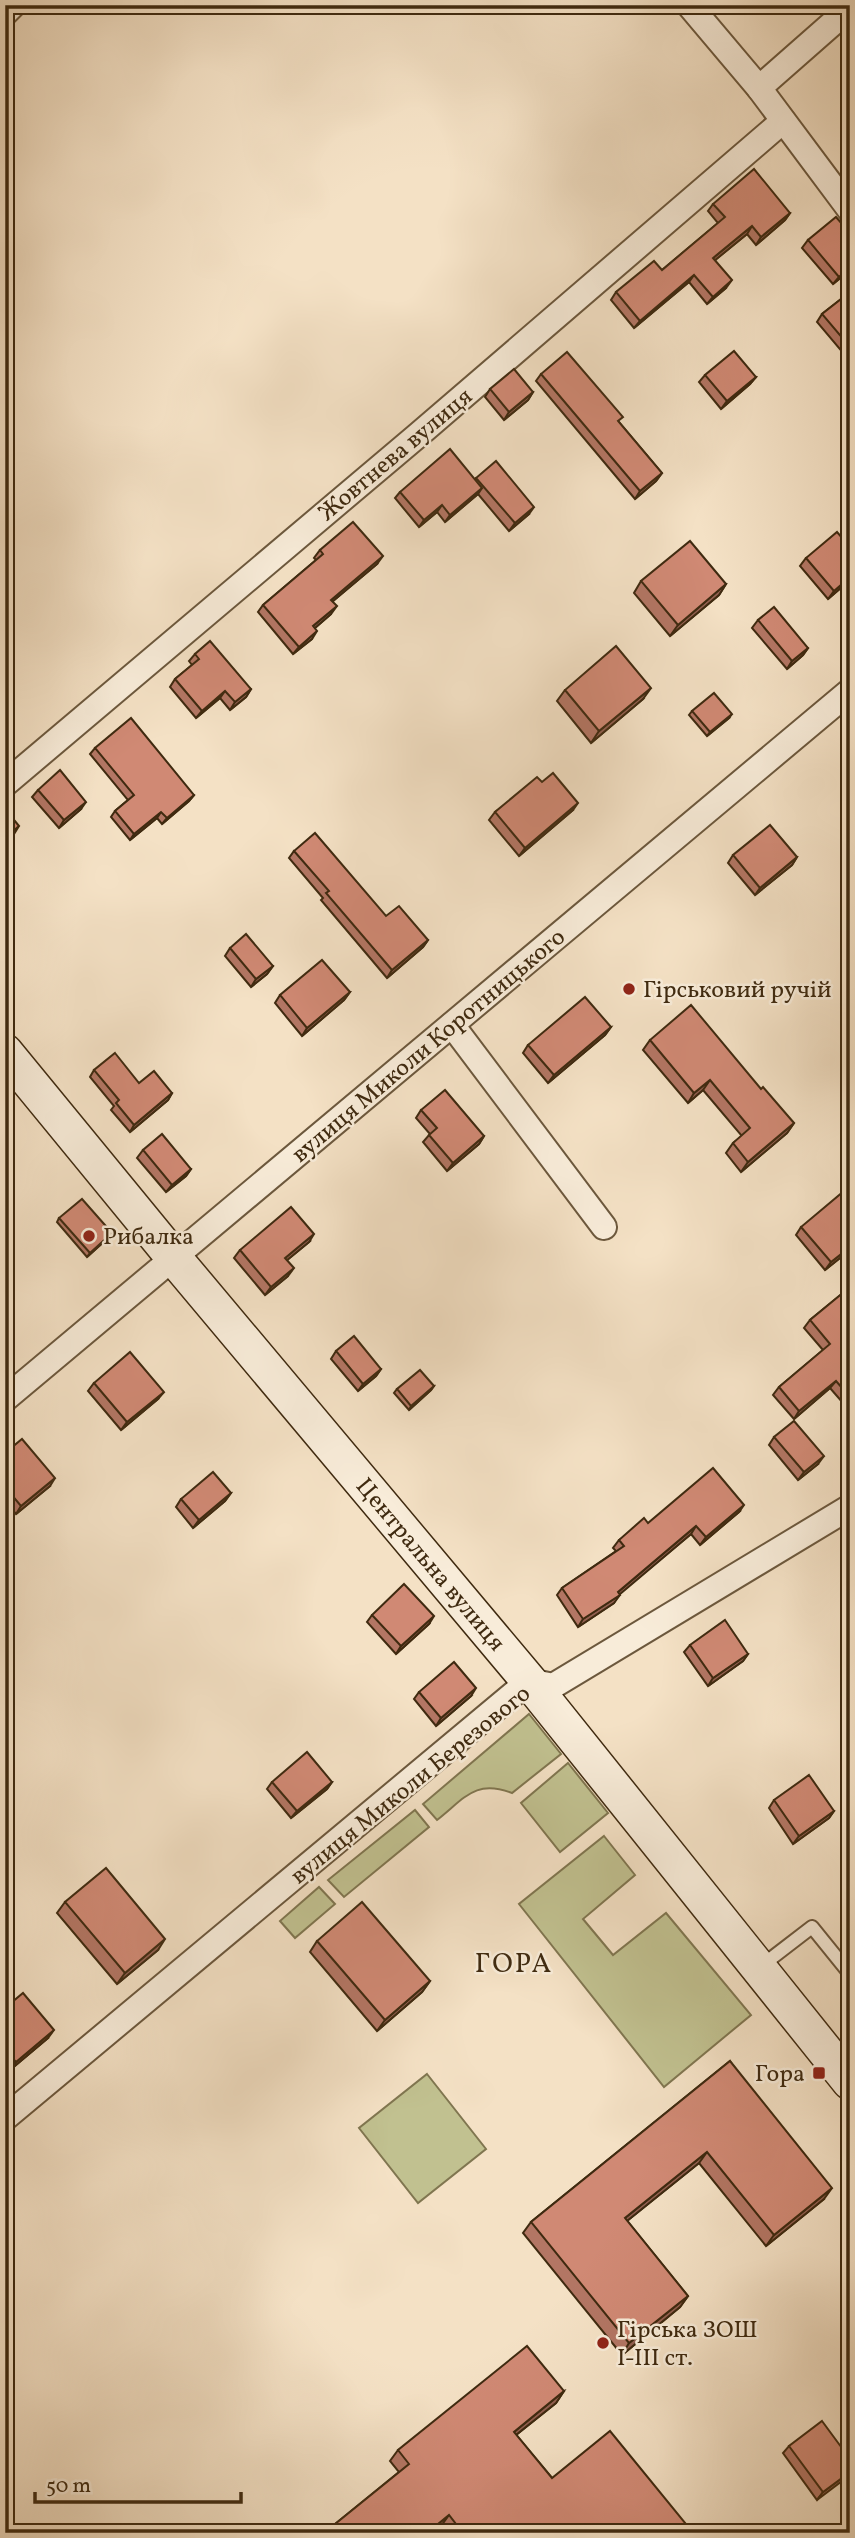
<svg xmlns="http://www.w3.org/2000/svg" width="855" height="2538" font-family="Vollkorn,serif">
<rect width="100%" height="100%" fill="#f4e1c5"/>
<filter id="stains"><feTurbulence type="fractalNoise" baseFrequency=".00286" numOctaves="4"/><feColorMatrix values="0 0 0 0 .2 0 0 0 0 .09 0 0 0 0 .02 0 0 0 .5 -.17"/></filter>
<radialGradient id="worn" r=".72"><stop offset=".6" stop-color="#630" stop-opacity="0"/><stop offset="1" stop-color="#630" stop-opacity=".3"/></radialGradient>
<!-- green -->
<g fill="#c1c190" stroke="#807650" stroke-width="2">
<path d="M529 1714 561 1754 512 1793C475 1779 465 1798 437 1820L423 1804Z"/>
<polygon points="568,1763 608,1813 560,1852 521,1803"/>
<polygon points="415,1810 429,1827 344,1897 328,1880"/>
<polygon points="604,1836 635,1875 583,1919 613,1955 666,1913 751,2015 664,2087 519,1904"/>
<polygon points="319,1887 335,1904 295,1938 280,1921"/>
<polygon points="427,2074 486,2149 418,2203 359,2128"/>
</g>
<g fill="none" stroke-linecap="round" stroke-linejoin="round">
<!-- service casing -->
<g stroke="#6c583d" stroke-width="16">
<polyline id="service" points="760,1967 812,1927 850,1974"/>
</g>
<!-- minor casing -->
<g stroke="#6c583d" stroke-width="28">
<g id="minor">
<polyline points="689,5 759,88 850,210"/>
<polyline points="5,13 13,5"/>
<polyline points="759,88 850,8"/>
<polyline points="5,784 417,436 783,121"/>
<polyline points="452,1025 604,1227"/>
<polyline points="5,1399 850,691"/>
<polyline points="5,2118 529,1681 553,1686 850,1507"/>
</g>
</g>
<!-- secondary casing -->
<g stroke="#3f2a10" stroke-width="38">
<polyline id="secondary" points="5,1052 174,1258 529,1681 850,2082"/>
</g>
<!-- service -->
<use href="#service" stroke="#f8ecd9" stroke-width="12"/>
<!-- minor -->
<use href="#minor" stroke="#f8ecd9" stroke-width="24"/>
<!-- secondary -->
<use href="#secondary" stroke="#f8ecd9" stroke-width="35"/>
</g>
<!-- wall -->
<g fill="#b37664" stroke="#3f2a10" stroke-width="2">
<polygon points="713,204 790,213 785,220 756,245 747,234 715,260 726,288 707,304 689,282 634,328 611,300 616,292 662,270 718,223 708,211"/>
<polygon points="808,240 850,270 833,284 802,248"/>
<polygon points="850,292 850,350 844,354 817,322 822,314"/>
<polygon points="541,374 619,422 662,473 656,481 635,499 536,381"/>
<polygon points="705,375 756,377 750,384 721,409 699,382"/>
<polygon points="490,389 533,392 528,400 504,420 485,397"/>
<polygon points="476,478 529,514 509,531 478,494 445,522 437,512 419,527 395,498 400,492 475,479"/>
<polygon points="850,547 850,580 828,599 800,566 806,558"/>
<polygon points="320,550 377,564 333,601 331,614 315,628 312,639 293,654 258,612 263,605 316,560 314,558"/>
<polygon points="641,581 726,584 719,595 670,636 634,593"/>
<polygon points="758,620 808,648 803,655 787,669 752,628"/>
<polygon points="195,654 251,689 246,697 230,710 220,698 196,718 170,687 175,679 192,665 189,661"/>
<polygon points="565,690 643,699 591,743 557,701"/>
<polygon points="692,711 729,718 707,736 689,715"/>
<polygon points="95,748 194,795 189,801 162,824 157,818 130,840 111,817 115,811 128,800 90,754"/>
<polygon points="542,782 573,810 519,856 489,820 495,812"/>
<polygon points="38,790 81,809 59,828 32,797"/>
<polygon points="294,851 386,916 428,940 423,947 387,978 321,900 323,898 289,858"/>
<polygon points="733,855 797,857 792,865 755,895 728,863"/>
<polygon points="230,948 273,966 267,974 251,987 225,956"/>
<polygon points="350,992 344,1000 302,1036 275,1003 280,995"/>
<polygon points="611,1027 605,1035 548,1083 523,1053 528,1045"/>
<polygon points="650,1040 761,1089 794,1123 787,1133 741,1172 726,1153 733,1143 742,1136 703,1090 688,1103 643,1050"/>
<polygon points="94,1070 139,1083 172,1093 168,1100 130,1132 111,1110 114,1106 90,1077"/>
<polygon points="421,1110 484,1136 479,1144 447,1171 423,1142 430,1134 416,1118"/>
<polygon points="143,1150 191,1169 186,1176 166,1192 137,1158"/>
<polygon points="59,1218 112,1233 109,1237 87,1257 57,1222"/>
<polygon points="801,1227 850,1250 825,1270 796,1235"/>
<polygon points="309,1242 287,1260 288,1276 265,1295 234,1258 240,1250"/>
<polygon points="850,1287 850,1411 830,1388 794,1419 773,1395 779,1387 823,1350 804,1328 810,1320"/>
<polygon points="336,1351 381,1369 376,1376 358,1391 331,1359"/>
<polygon points="94,1383 158,1399 121,1430 88,1391"/>
<polygon points="434,1386 431,1390 409,1410 394,1393 397,1389"/>
<polygon points="774,1437 818,1464 798,1480 769,1445"/>
<polygon points="5,1453 50,1486 16,1514 5,1501"/>
<polygon points="231,1493 225,1501 193,1528 176,1507 181,1499"/>
<polygon points="739,1512 700,1545 691,1534 619,1594 614,1603 578,1627 557,1595 562,1588 616,1551 613,1548 619,1540 648,1523"/>
<polygon points="372,1615 429,1624 396,1654 367,1622"/>
<polygon points="690,1645 748,1654 743,1661 708,1686 684,1652"/>
<polygon points="419,1692 471,1696 436,1726 414,1699"/>
<polygon points="272,1782 332,1782 327,1789 291,1818 267,1789"/>
<polygon points="774,1800 834,1811 829,1818 793,1844 769,1808"/>
<polygon points="65,1902 158,1950 117,1984 57,1913"/>
<polygon points="317,1941 430,1981 422,1992 377,2031 310,1952"/>
<polygon points="5,2008 48,2038 10,2070 5,2064"/>
<polygon points="730,2061 824,2199 766,2246 699,2163 627,2221 688,2296 680,2307 622,2355 523,2233 531,2222"/>
<polygon points="564,2391 556,2403 516,2435 552,2478 686,2524 680,2533 446,2533 441,2526 433,2533 324,2533 399,2472 390,2461 398,2450"/>
<polygon points="789,2446 850,2459 817,2500 783,2453"/>
</g>
<!-- shaded-wall -->
<g fill="#926051" stroke="#3f2a10" stroke-width="2">
<polygon points="790,213 785,220 756,245 761,237"/>
<polygon points="752,226 747,234 708,266 713,258"/>
<polygon points="850,267 850,270 833,284 839,277"/>
<polygon points="694,275 689,282 634,328 640,321"/>
<polygon points="732,280 726,288 707,304 713,297"/>
<polygon points="756,377 750,384 721,409 727,401"/>
<polygon points="533,392 528,400 504,420 509,412"/>
<polygon points="662,473 656,481 635,499 640,491"/>
<polygon points="482,488 478,494 445,522 450,515"/>
<polygon points="442,505 437,512 419,527 424,520"/>
<polygon points="534,507 529,514 509,531 515,523"/>
<polygon points="383,556 377,564 326,607 331,600"/>
<polygon points="850,577 850,580 828,599 834,591"/>
<polygon points="726,584 719,595 670,636 678,625"/>
<polygon points="337,606 331,614 308,634 313,626"/>
<polygon points="317,631 312,639 293,654 299,647"/>
<polygon points="808,648 803,655 787,669 792,661"/>
<polygon points="651,688 643,699 591,743 599,731"/>
<polygon points="251,689 246,697 230,710 235,702"/>
<polygon points="225,691 220,698 196,718 202,711"/>
<polygon points="732,714 729,718 707,736 710,732"/>
<polygon points="194,795 189,801 162,824 167,818"/>
<polygon points="86,802 81,809 59,828 64,820"/>
<polygon points="578,803 573,810 519,856 525,848"/>
<polygon points="161,812 157,818 130,840 134,834"/>
<polygon points="19,826 14,834 5,841 5,838"/>
<polygon points="797,857 792,865 755,895 760,888"/>
<polygon points="428,940 423,947 387,978 392,970"/>
<polygon points="273,966 267,974 251,987 256,979"/>
<polygon points="350,992 344,1000 302,1036 307,1028"/>
<polygon points="611,1027 605,1035 548,1083 554,1075"/>
<polygon points="710,1080 703,1090 688,1103 694,1093"/>
<polygon points="172,1093 168,1100 130,1132 134,1125"/>
<polygon points="794,1123 787,1133 741,1172 748,1162"/>
<polygon points="484,1136 479,1144 447,1171 453,1163"/>
<polygon points="191,1169 186,1176 166,1192 172,1185"/>
<polygon points="112,1233 109,1237 87,1257 90,1253"/>
<polygon points="314,1234 309,1242 280,1266 285,1258"/>
<polygon points="850,1247 850,1250 825,1270 831,1262"/>
<polygon points="294,1268 288,1276 265,1295 271,1287"/>
<polygon points="381,1369 376,1376 358,1391 363,1384"/>
<polygon points="836,1381 830,1388 794,1419 799,1411"/>
<polygon points="434,1386 431,1390 409,1410 411,1406"/>
<polygon points="164,1392 158,1399 121,1430 127,1422"/>
<polygon points="824,1456 818,1464 798,1480 804,1472"/>
<polygon points="55,1478 50,1486 16,1514 21,1506"/>
<polygon points="231,1493 225,1501 193,1528 199,1520"/>
<polygon points="744,1505 739,1512 700,1545 706,1537"/>
<polygon points="696,1526 691,1534 613,1600 618,1592"/>
<polygon points="620,1595 614,1603 578,1627 583,1619"/>
<polygon points="434,1616 429,1624 396,1654 401,1646"/>
<polygon points="748,1654 743,1661 708,1686 713,1678"/>
<polygon points="476,1688 471,1696 436,1726 441,1718"/>
<polygon points="332,1782 327,1789 291,1818 297,1811"/>
<polygon points="834,1811 829,1818 793,1844 799,1836"/>
<polygon points="165,1939 158,1950 117,1984 125,1973"/>
<polygon points="430,1981 422,1992 377,2031 385,2020"/>
<polygon points="54,2030 48,2038 10,2070 16,2062"/>
<polygon points="707,2152 699,2163 617,2229 625,2218"/>
<polygon points="832,2188 824,2199 766,2246 774,2235"/>
<polygon points="688,2296 680,2307 622,2355 629,2343"/>
<polygon points="564,2391 556,2403 506,2443 514,2432"/>
<polygon points="850,2472 850,2475 817,2500 823,2492"/>
<polygon points="449,2515 441,2526 433,2533 427,2533"/>
</g>
<!-- building -->
<g fill="#d08974" stroke="#3f2a10" stroke-width="2">
<polygon points="754,169 790,213 761,237 752,226 713,258 732,280 713,297 694,275 640,321 616,292 654,261 662,270 725,217 713,204"/>
<polygon points="836,217 850,233 850,267 839,277 808,240"/>
<polygon points="850,292 850,347 822,314"/>
<polygon points="734,351 756,377 727,401 705,375"/>
<polygon points="567,352 623,417 618,421 662,473 640,491 541,374"/>
<polygon points="514,369 533,392 509,412 490,389"/>
<polygon points="450,449 482,488 450,515 442,505 424,520 400,492"/>
<polygon points="496,461 534,507 515,523 476,478"/>
<polygon points="353,522 383,556 331,600 337,606 313,626 317,631 299,647 263,605 323,554 320,550"/>
<polygon points="837,532 850,547 850,577 834,591 806,558"/>
<polygon points="690,541 726,584 678,625 641,581"/>
<polygon points="774,607 808,648 792,661 758,620"/>
<polygon points="210,641 251,689 235,702 225,691 202,711 175,679 199,659 195,654"/>
<polygon points="616,646 651,688 599,731 565,690"/>
<polygon points="714,693 732,714 710,732 692,711"/>
<polygon points="131,718 194,795 167,818 161,812 134,834 115,811 134,795 95,748"/>
<polygon points="60,770 86,802 64,820 38,790"/>
<polygon points="553,773 578,803 525,848 495,812 537,777 542,782"/>
<polygon points="5,809 19,826 5,838"/>
<polygon points="770,825 797,857 760,888 733,855"/>
<polygon points="315,833 386,916 399,906 428,940 392,970 326,893 329,891 294,851"/>
<polygon points="246,934 273,966 256,979 230,948"/>
<polygon points="322,960 350,992 307,1028 280,995"/>
<polygon points="585,997 611,1027 554,1075 528,1045"/>
<polygon points="691,1005 761,1089 763,1087 794,1123 748,1162 733,1143 750,1128 710,1080 694,1093 650,1040"/>
<polygon points="115,1053 139,1083 154,1071 172,1093 134,1125 116,1103 119,1100 94,1070"/>
<polygon points="445,1090 484,1136 453,1163 429,1135 437,1128 421,1110"/>
<polygon points="162,1134 191,1169 172,1185 143,1150"/>
<polygon points="850,1186 850,1247 831,1262 801,1227"/>
<polygon points="82,1199 112,1233 90,1253 59,1218"/>
<polygon points="291,1207 314,1234 285,1258 294,1268 271,1287 240,1250"/>
<polygon points="850,1287 850,1397 836,1381 799,1411 779,1387 830,1344 810,1320"/>
<polygon points="354,1336 381,1369 363,1384 336,1351"/>
<polygon points="130,1352 164,1392 127,1422 94,1383"/>
<polygon points="420,1370 434,1386 411,1406 397,1389"/>
<polygon points="794,1421 824,1456 804,1472 774,1437"/>
<polygon points="22,1439 55,1478 21,1506 5,1487 5,1453"/>
<polygon points="713,1468 744,1505 706,1537 696,1526 618,1592 620,1595 583,1619 562,1588 624,1546 619,1540 644,1518 648,1523"/>
<polygon points="213,1472 231,1493 199,1520 181,1499"/>
<polygon points="404,1584 434,1616 401,1646 372,1615"/>
<polygon points="725,1620 748,1654 713,1678 690,1645"/>
<polygon points="454,1662 476,1688 441,1718 419,1692"/>
<polygon points="307,1752 332,1782 297,1811 272,1782"/>
<polygon points="809,1775 834,1811 799,1836 774,1800"/>
<polygon points="106,1868 165,1939 125,1973 65,1902"/>
<polygon points="362,1902 430,1981 385,2020 317,1941"/>
<polygon points="23,1993 54,2030 16,2062 5,2050 5,2008"/>
<polygon points="730,2061 832,2188 774,2235 707,2152 625,2218 688,2296 629,2343 531,2222"/>
<polygon points="527,2346 564,2391 514,2432 552,2478 610,2431 686,2524 675,2533 463,2533 449,2515 427,2533 324,2533 409,2464 398,2450"/>
<polygon points="822,2421 850,2459 850,2472 823,2492 789,2446"/>
</g>
<!-- markers -->
<g fill="#8f2418" stroke="#f8ecd9" stroke-width="2.5">
<circle cx="629" cy="989" r="7"/>
<circle cx="89" cy="1236" r="7"/>
<rect x="812" y="2066" width="14" height="14" rx="3.5"/>
<circle cx="603" cy="2343" r="7"/>
</g>
<g text-anchor="middle" stroke-width="5" stroke-linejoin="round" paint-order="stroke">
<!-- street labels -->
<g font-size="24" fill="#3f2a10" stroke="#f8ecd9">
<text transform="translate(395 454) rotate(-40)" y="8">Жовтнева вулиця</text>
<text transform="translate(428 1045) rotate(-40)" y="8">вулиця Миколи Коротницького</text>
<text transform="translate(431 1564) rotate(50)" y="8">Центральна вулиця</text>
<text transform="translate(410 1784) rotate(-39)" y="8">вулиця Миколи Березового</text>
</g>
<!-- poi labels -->
<g font-size="24" fill="#3f2a10" stroke="#f8ecd9" text-anchor="start">
<text x="643" y="997">Гірськовий ручій</text>
<text x="103" y="1244">Рибалка</text>
<text x="805" y="2081" text-anchor="end">Гора</text>
<text x="617" y="2337">Гірська ЗОШ<tspan x="617" dy="28">І-ІІІ ст.</tspan></text>
</g>
<!-- quarter labels -->
<g font-size="28" letter-spacing="2" fill="#3f2a10" stroke="#f8ecd9">
<text x="514" y="1972">ГОРА</text>
</g>
</g>
<!-- margin -->
<rect width="855" height="2538" fill="none" stroke="#f4e1c5" stroke-width="28"/>
<rect x="7" y="7" width="841" height="2524" fill="none" stroke="#3f2a10" stroke-width="3.5"/>
<rect x="14" y="14" width="827" height="2510" fill="none" stroke="#3f2a10" stroke-width="2"/>
<!-- scale -->
<path d="M35 2492v10h206v-10" fill="none" stroke="#3f2a10" stroke-width="3.5"/>
<text x="46" y="2492" font-size="21" fill="#3f2a10" stroke="#f8ecd9" stroke-width="5" paint-order="stroke">50 m</text>
<rect width="100%" height="100%" filter="url(#stains)"/>
<rect width="100%" height="100%" fill="url(#worn)"/>
</svg>
